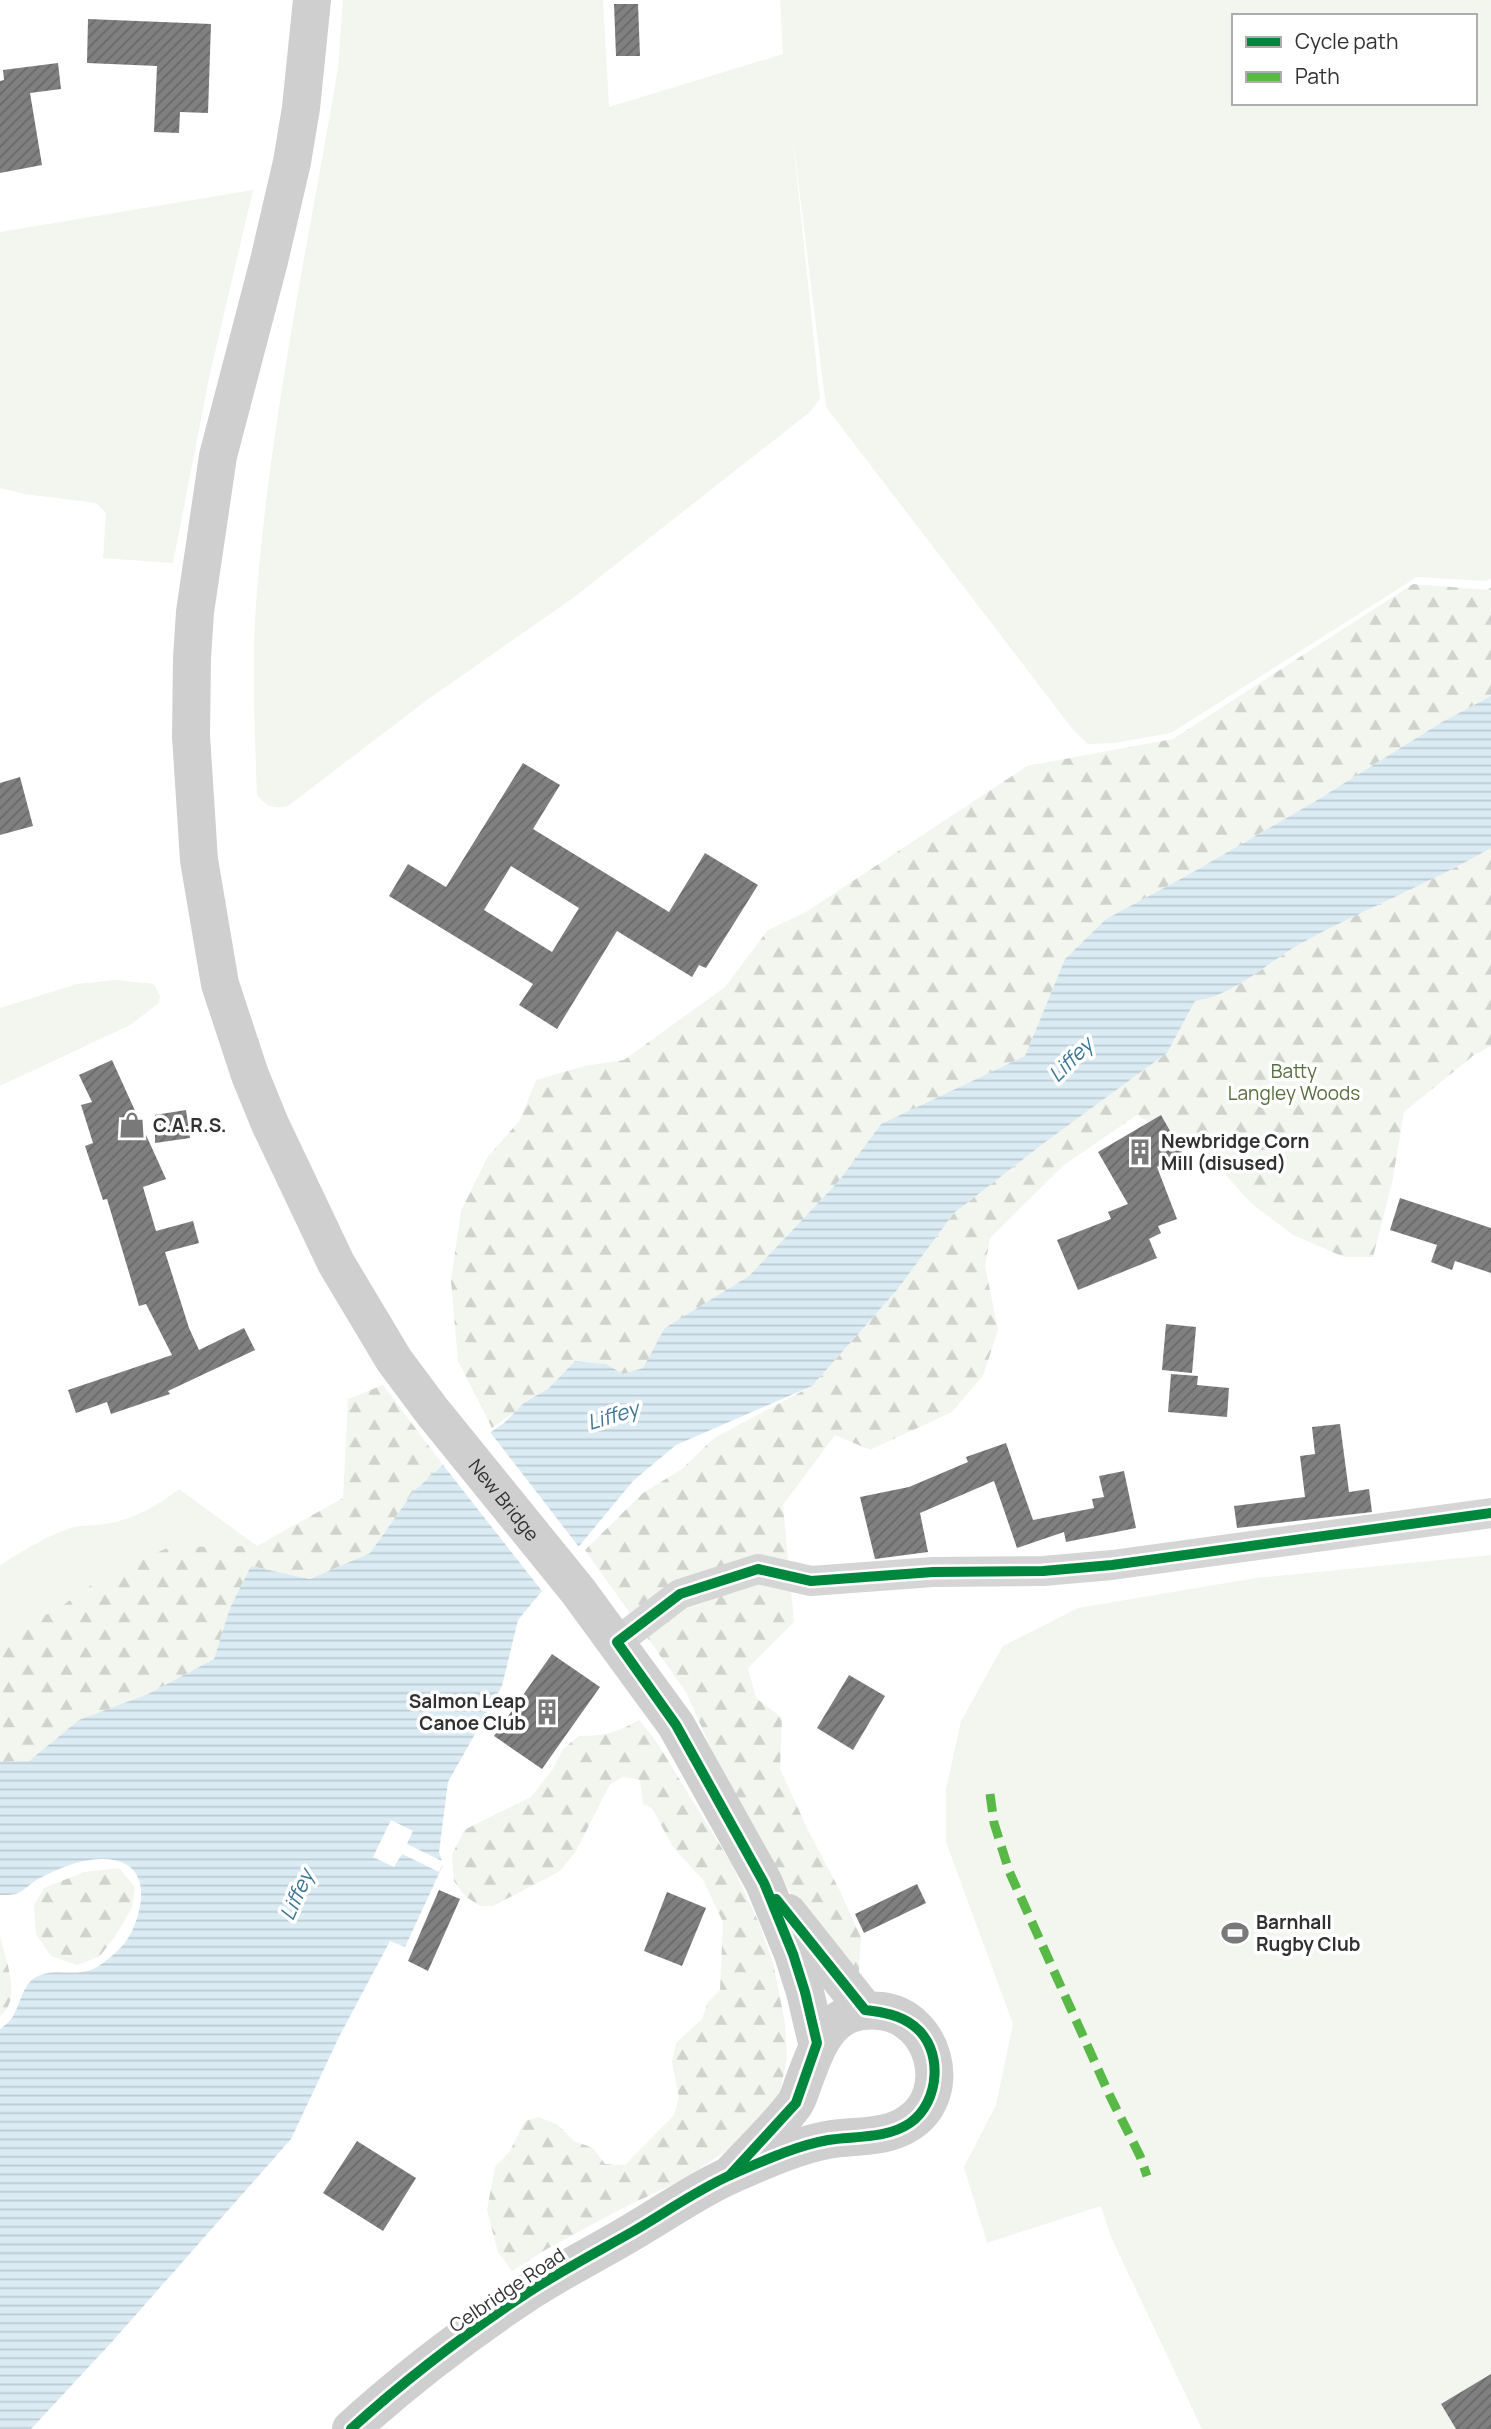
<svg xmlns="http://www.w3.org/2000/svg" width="1491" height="2429" font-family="Manrope,sans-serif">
<defs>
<pattern id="forest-firs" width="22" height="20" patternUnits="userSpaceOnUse" patternTransform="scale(1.75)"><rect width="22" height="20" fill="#f2f6ee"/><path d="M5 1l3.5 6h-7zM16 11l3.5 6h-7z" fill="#d0d3cd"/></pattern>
<pattern id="water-rules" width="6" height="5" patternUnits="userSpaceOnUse" patternTransform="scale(1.75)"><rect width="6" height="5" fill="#dbebf3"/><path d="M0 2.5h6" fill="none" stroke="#bccad1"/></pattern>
<pattern id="building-hatch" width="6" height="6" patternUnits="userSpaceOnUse" patternTransform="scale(1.75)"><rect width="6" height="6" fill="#808080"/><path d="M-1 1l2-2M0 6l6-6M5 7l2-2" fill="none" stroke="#696969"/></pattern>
</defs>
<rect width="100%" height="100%" fill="#fff"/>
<!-- green -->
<g fill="#f2f6ee" fill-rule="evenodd">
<path d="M343 0H603L609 107 783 54 780 0H1491V578L1487 581 1417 577 1171 733 1114 743 1088 744 1074 731 826 407 792 131 820 399 810 412 573 598 427 700 288 806C273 809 267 807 257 795 255 737 252 678 255 620 267 434 307 251 338 68ZM1234 16H1475V103H1234Z"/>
<polygon points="253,190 209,378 173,563 103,558 106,513 96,503 25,494 0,488 0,232"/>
<polygon points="116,980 154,984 160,996 159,1003 130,1025 0,1086 0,1008 77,984"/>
<path d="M179 1489 257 1546 169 1547 97 1581 52 1613 0 1627V1565C22 1552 43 1537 68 1529 80 1524 93 1526 106 1524 134 1519 157 1506 179 1489Z"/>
<polygon points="1491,1555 1491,2429 1202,2429 1111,2237 1101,2206 987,2243 964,2167 996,2105 1013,2024 946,1842 946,1789 961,1721 1003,1646 1078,1608 1256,1578"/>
</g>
<!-- forest -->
<g fill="url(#forest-firs)">
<polygon points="1413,584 1488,590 1491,587 1491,696 1442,722 1314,802 1188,875 1106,919 1065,959 1025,1056 881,1124 838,1182 749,1276 666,1328 643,1369 623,1374 606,1364 575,1361 549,1388 492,1428 458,1361 451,1281 461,1211 487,1158 520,1120 536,1080 585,1066 624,1060 725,987 768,930 806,912 1027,766 1173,739"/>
<path d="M1491 848V1046L1474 1055 1404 1112 1392 1183 1373 1257H1344L1293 1235 1251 1203 1214 1162 1137 1115 1064 1165 990 1238 985 1266 998 1330 983 1376 952 1412 870 1450 835 1435 783 1505 794 1622 748 1668 756 1698 782 1718 780 1769 807 1828 840 1891 861 1938 858 1985 799 1906 756 1838 714 1755 686 1692 585 1550 643 1493 682 1469 714 1438 812 1386 897 1290 954 1213 1044 1143 1167 1053 1195 1001C1233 996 1266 964 1298 945 1361 910 1429 884 1491 848Z"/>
<polygon points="383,1385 443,1465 414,1491 370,1553 310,1579 251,1566 230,1608 214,1659 148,1694 80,1720 29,1761 0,1762 0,1627 52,1613 97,1581 169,1547 257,1546 343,1498 348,1399"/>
<path d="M639 1720 656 1741 731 1863 759 1923 773 1963 785 2023 787 2058 781 2087 774 2104 738 2143 684 2179 621 2209 545 2250 512 2271 498 2252 487 2210 495 2167 510 2151 525 2121 539 2117 558 2125 574 2141 593 2148 605 2164 625 2165 674 2115 679 2097 672 2062 676 2043 702 2019 708 2002 720 1990 723 1922 703 1880 673 1847 652 1808 643 1804 640 1780 623 1777 610 1784 576 1851 560 1871 493 1906H480L465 1896 454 1881 452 1855 464 1830 531 1797 553 1769 563 1749 579 1736C605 1736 616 1733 639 1720Z"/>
<polygon points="119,1868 135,1887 132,1908 114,1938 99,1957 77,1965 51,1956 36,1934 34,1905 44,1888 84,1872"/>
<path d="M0 1936C5 1958 23 2000 0 2016Z"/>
</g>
<!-- water -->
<path fill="url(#water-rules)" d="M1491 696V848C1429 884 1361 910 1298 945 1266 964 1233 996 1195 1001L1167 1053 1044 1143 954 1213 897 1290 812 1386 676 1445 633 1481 518 1620 502 1686 448 1782 439 1852 443 1865 405 1947 390 1941 339 2037 291 2139 111 2343 31 2429H0V2029C4 2026 9 2022 12 2018 20 2006 22 1985 36 1977 56 1966 77 1979 97 1967 113 1957 129 1942 135 1924 147 1892 144 1860 104 1859 82 1858 57 1869 38 1879 31 1883 24 1891 16 1894 11 1895 5 1895 0 1895V1762L29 1761 79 1720 148 1694 214 1659 230 1608 251 1566 310 1579 370 1553 414 1491 443 1465 504 1423 524 1403 549 1388 575 1361 606 1364 623 1374 643 1368 665 1328 749 1276 838 1182 881 1124 1025 1056 1065 959 1106 919 1188 875 1314 802 1442 722Z"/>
<!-- pier -->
<g fill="#fff">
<polygon points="490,1432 579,1547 542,1591 443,1465"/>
<polygon points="391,1820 413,1831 407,1844 444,1862 439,1872 402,1854 394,1867 373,1857"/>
</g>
<!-- building -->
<g fill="url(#building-hatch)" fill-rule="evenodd">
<polygon points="614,4 638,4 640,56 616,56"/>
<polygon points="88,19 211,24 208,113 180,112 179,133 154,132 157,66 87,63"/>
<polygon points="58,63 61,89 30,93 42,165 0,173 0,81 4,80 3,70"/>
<path d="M523 763 560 785 533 829 669 912 705 853 758 885 706 968 699 965 692 977 617 931 557 1029 519 1005 533 984 389 896 408 864 446 887ZM511 866 579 908 552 952 484 910Z"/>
<polygon points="20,777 33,826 0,835 0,783"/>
<polygon points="112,1060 166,1179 143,1187 156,1231 193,1221 199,1243 165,1252 189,1328 199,1350 244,1328 255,1350 168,1391 170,1394 111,1414 107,1402 76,1413 68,1390 172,1355 146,1304 139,1306 107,1199 103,1200 85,1146 93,1143 81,1105 92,1102 79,1075"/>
<polygon points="186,1110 190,1138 155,1143 155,1115"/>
<polygon points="1161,1115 1182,1152 1157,1167 1177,1219 1158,1226 1161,1233 1149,1239 1157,1258 1078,1290 1057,1240 1111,1219 1108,1212 1128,1204 1098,1152"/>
<polygon points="1400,1198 1491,1228 1491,1273 1455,1261 1452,1270 1431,1262 1437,1245 1390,1230"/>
<polygon points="1166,1324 1196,1327 1192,1373 1162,1370"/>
<polygon points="1171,1374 1198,1376 1197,1385 1229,1388 1227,1417 1168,1412"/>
<polygon points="1340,1424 1349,1492 1369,1489 1372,1512 1237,1528 1234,1506 1305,1497 1300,1456 1315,1454 1312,1427"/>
<polygon points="1006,1443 1033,1520 1094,1508 1092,1499 1104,1497 1099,1476 1124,1471 1136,1528 1066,1542 1064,1532 1017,1548 994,1481 920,1513 928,1552 875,1559 860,1497 909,1487 968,1462 966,1457"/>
<polygon points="552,1654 600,1687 542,1769 494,1736"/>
<polygon points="849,1675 885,1696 853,1750 817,1728"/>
<polygon points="917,1884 926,1903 864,1933 855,1914"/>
<polygon points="439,1890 460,1899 428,1971 408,1961"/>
<polygon points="667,1892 706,1908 682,1966 644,1951"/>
<polygon points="357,2141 416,2178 383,2231 323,2193"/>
<polygon points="1491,2374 1491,2429 1456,2429 1441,2404"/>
</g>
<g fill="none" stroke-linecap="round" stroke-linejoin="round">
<!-- minor -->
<polyline stroke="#d5d5d5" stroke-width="30" points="617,1642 680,1594 758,1569 811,1581 933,1572 1043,1571 1112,1565 1491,1513"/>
<!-- secondary -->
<g stroke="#cfcfcf" stroke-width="38">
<path id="s1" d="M312 0 301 108 292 162 269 261 218 456 195 612 192 658 191 736 199 860 220 984 250 1075 270 1124 336 1263 394 1360 432 1411 578 1591 676 1725 764 1883 793 1954 805 1992 817 2043"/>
<polyline points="788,1913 865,2010"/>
<path d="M351 2429C406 2379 465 2334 527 2293 560 2271 597 2253 632 2232 665 2213 698 2189 733 2174 763 2161 795 2146 827 2140 854 2135 886 2139 909 2123 955 2093 934 2017 881 2011 831 2006 819 2041 804 2081 801 2089 799 2098 794 2105 775 2130 751 2152 730 2175"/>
</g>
<!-- quiet -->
<polyline stroke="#58b947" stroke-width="9" stroke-dasharray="18 9" stroke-linecap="butt" points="990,1794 994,1823 1009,1871 1110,2096 1140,2156 1147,2176"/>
<!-- cycleway casing -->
<g stroke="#fff" stroke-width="15">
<g id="cycleway">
<polyline points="730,2175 796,2103 817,2043 805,1992 793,1954 764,1883 676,1725 617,1642 680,1594 758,1569 811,1581 933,1572 1043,1571 1112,1565 1491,1513"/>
<path d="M351 2429C406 2379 465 2334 527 2293 561 2271 597 2252 632 2232 665 2213 698 2189 733 2174 763 2161 795 2146 828 2140 854 2136 887 2139 910 2123 940 2102 944 2049 914 2026 900 2015 883 2012 865 2010L776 1899"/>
</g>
</g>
<!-- cycleway -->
<use href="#cycleway" stroke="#00873e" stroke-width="10"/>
</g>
<!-- icons -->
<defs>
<g id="shop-bare" transform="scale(2.1)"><path d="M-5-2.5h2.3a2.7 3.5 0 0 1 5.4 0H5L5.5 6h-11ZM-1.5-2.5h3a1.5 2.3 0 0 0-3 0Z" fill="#797979" stroke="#fff" stroke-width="2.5" paint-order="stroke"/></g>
<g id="building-bare" transform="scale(2.1)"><path d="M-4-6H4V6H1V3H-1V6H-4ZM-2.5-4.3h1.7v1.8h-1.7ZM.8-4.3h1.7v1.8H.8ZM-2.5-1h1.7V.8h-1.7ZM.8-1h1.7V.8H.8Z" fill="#797979" stroke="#fff" stroke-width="2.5" paint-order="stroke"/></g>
<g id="stadium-bare" transform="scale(2.1)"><path d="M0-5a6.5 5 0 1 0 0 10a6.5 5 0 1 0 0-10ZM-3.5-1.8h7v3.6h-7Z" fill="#797979" stroke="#fff" stroke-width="2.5" paint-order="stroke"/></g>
</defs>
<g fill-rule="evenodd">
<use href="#shop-bare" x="132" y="1125"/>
<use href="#building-bare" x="1140" y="1152"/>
<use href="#building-bare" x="547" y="1712"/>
<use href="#stadium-bare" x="1235" y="1933"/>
</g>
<g text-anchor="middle" stroke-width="7" stroke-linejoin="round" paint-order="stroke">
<!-- park labels -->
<g font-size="19" fill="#566f3d" stroke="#fff">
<text x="1294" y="1078">Batty<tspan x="1294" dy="22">Langley Woods</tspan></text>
</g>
<!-- poi labels -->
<g font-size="19" font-weight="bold" fill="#313131" stroke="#fff" text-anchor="start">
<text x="153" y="1132">C.A.R.S.</text>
<text x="1161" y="1148">Newbridge Corn<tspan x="1161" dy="22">Mill (disused)</tspan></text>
<text x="526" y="1708" text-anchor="end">Salmon Leap<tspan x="526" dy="22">Canoe Club</tspan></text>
<text x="1256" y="1929">Barnhall<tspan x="1256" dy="22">Rugby Club</tspan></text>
</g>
<!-- street labels -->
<g font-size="19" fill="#313131" stroke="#fff">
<text dy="7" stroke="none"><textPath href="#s1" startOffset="1592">New Bridge</textPath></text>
<text transform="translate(507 2290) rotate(-34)" y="7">Celbridge Road</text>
</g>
<!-- water labels -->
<g font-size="21" font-style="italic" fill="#3c7696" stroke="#fff">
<text transform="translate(1071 1060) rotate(-45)" y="7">Liffey</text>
<text transform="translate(613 1416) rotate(-17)" y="7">Liffey</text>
<text transform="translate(297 1895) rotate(-66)" y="7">Liffey</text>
</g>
</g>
<!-- legend -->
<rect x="1232" y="14" width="245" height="91" fill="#ffffff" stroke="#adadad" stroke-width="2"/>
<rect x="1246" y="37" width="35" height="10" fill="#00873e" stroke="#adadad" stroke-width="2"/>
<text x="1295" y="49" font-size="21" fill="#313131">Cycle path</text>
<rect x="1246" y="72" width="35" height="10" fill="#58b947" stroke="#adadad" stroke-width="2"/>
<text x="1295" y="84" font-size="21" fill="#313131">Path</text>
</svg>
